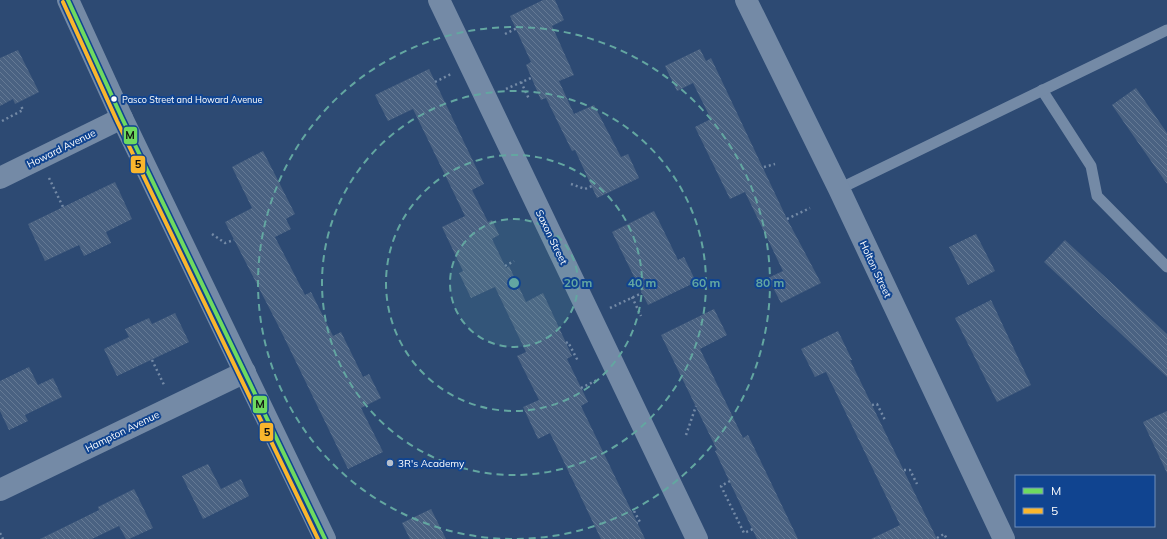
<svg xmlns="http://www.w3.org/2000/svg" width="1167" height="539" font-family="Mulish,sans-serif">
<defs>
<pattern id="building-back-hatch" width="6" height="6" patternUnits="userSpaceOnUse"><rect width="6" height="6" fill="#4a6282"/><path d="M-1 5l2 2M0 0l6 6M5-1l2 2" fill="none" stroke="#657a95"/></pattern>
</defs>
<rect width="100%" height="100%" fill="#2d4a73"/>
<!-- building -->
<g fill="url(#building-back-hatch)">
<polygon points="543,0 555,0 564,20 552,26 574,75 559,81 574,114 594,105 621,157 628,154 639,178 597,198 575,150 572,151 546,98 541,100 526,65 531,62 510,16"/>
<polygon points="700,49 706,61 711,58 787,219 821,283 781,303 768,278 783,271 745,192 730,199 695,127 711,119 693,83 677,91 665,66"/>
<polygon points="18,50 39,92 15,104 13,99 0,106 0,58"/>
<polygon points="429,69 484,184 472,190 488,222 492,220 499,235 492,239 506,268 509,266 526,302 543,293 572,356 567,359 588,402 581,406 645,539 601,539 550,433 538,439 523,407 539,400 517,356 526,352 495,287 471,298 459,273 463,271 442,227 465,216 413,109 388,121 375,95"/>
<polygon points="1136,88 1167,133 1167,184 1112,105"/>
<polygon points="263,151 295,214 286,219 291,229 275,237 305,295 311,292 333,336 341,332 363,377 369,374 381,398 361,408 383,452 348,469 279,327 225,222 252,208 232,167"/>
<polygon points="115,182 132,219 106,232 111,243 84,256 79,245 45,261 28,224"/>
<polygon points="654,211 678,260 684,257 696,282 648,305 612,232"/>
<polygon points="976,234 995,271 968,285 949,247"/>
<polygon points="1065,240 1167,334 1167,377 1044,262"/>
<polygon points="991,300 1031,385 997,402 955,318"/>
<polygon points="714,309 727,335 700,349 743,438 748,435 798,539 757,539 715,451 717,450 661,335"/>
<polygon points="175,313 189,342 117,376 104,349 129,337 125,329 149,318 152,324"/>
<polygon points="838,331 852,360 850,360 937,539 871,539 900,525 826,372 815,377 801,349"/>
<polygon points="29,367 38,385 53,378 62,397 25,415 28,421 9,430 0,411 0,381"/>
<polygon points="1167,411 1167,473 1143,422"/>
<polygon points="208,464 221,489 241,479 249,496 203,519 182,476"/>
<polygon points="134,489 153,528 129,539 126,539 119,526 92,539 40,539 99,510 98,507"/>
<polygon points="431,509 446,539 410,539 402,523"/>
</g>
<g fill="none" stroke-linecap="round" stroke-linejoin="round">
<!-- path -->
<g stroke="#748aa6" stroke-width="2.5" stroke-dasharray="2 3" stroke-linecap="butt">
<polyline points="505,34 519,27"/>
<polyline points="435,82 451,74"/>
<polyline points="521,82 529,99"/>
<polyline points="506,89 531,78"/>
<polyline points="2,121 23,110 21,106"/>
<polyline points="764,167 775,164"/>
<polyline points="49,178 63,207"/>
<polyline points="571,184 585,189 592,186"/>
<polyline points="787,219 810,208"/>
<polyline points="212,234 225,243 234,240"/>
<polyline points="505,266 514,261"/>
<polyline points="632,297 641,316"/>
<polyline points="610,308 642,293"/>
<polyline points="566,343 568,342 578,361"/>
<polyline points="152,360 165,387"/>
<polyline points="581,388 597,380"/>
<polyline points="872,405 877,404 885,420"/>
<polyline points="686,435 696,406"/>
<polyline points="904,470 910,470 917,484"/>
<polyline points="730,481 721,486 744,533 753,529"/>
<polyline points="634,511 640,522 637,523"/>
<polyline points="0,533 3,539"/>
<polyline points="937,538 944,534 947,539"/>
</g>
<!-- service -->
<g stroke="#748aa6" stroke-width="11">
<polyline points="1042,90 1091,166 1097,196 1167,267"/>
<polyline points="839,189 1167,30"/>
</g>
<!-- minor -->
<g stroke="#748aa6" stroke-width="22">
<polyline points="68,0 122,118 325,539"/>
<polyline points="439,0 697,539"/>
<polyline points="0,178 122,118"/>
<polyline points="0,490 245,372"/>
</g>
<!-- tertiary -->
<polyline stroke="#748aa6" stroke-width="22" points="746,0 839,189 1004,539"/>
<!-- bus-1 casing -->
<g stroke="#104490" stroke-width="7">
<polyline id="bus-1" points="68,0 122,118 325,539"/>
</g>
<!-- bus-2 casing -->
<g stroke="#104490" stroke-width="7">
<polyline id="bus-2" points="63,2 117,121 318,539"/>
</g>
<!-- bus-1 -->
<use href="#bus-1" stroke="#6eda60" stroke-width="4"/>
<!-- bus-2 -->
<use href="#bus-2" stroke="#fab62d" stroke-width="4"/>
</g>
<!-- distance rings -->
<circle cx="514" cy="283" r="64" fill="#63a6a1" fill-opacity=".12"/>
<g fill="none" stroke="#63a6a1" stroke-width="2" stroke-dasharray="7 5">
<circle cx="514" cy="283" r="64"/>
<circle cx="514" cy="283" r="128"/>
<circle cx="514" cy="283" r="192"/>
<path d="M512 539A256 256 0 1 1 516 539"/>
</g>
<!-- markers -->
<circle fill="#fff" stroke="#104490" stroke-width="1.5" cx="114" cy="99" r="3.5"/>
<circle fill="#b6c0ce" stroke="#104490" stroke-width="1.5" cx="390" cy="463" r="4"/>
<g text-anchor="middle" stroke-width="4" stroke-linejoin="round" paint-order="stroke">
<!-- bus labels -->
<g font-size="9" fill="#fff" stroke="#104490" text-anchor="start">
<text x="122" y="103">Pasco Street and Howard Avenue</text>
</g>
<!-- street labels -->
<g font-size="10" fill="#fff" stroke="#104490">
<text transform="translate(61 148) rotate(-26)" y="4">Howard Avenue</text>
<text transform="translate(552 237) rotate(64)" y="4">Saxon Street</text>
<text transform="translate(876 269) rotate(65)" y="4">Holton Street</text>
<text transform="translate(122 431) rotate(-26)" y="4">Hampton Avenue</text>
</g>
<!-- poi labels -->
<g font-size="10" fill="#fff" stroke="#104490" text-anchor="start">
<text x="398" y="467">3R's Academy</text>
</g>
</g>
<circle cx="514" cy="283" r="6" fill="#63a6a1" stroke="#104490" stroke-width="2"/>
<g font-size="12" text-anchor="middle" font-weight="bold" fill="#63a6a1" stroke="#104490" stroke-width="4" stroke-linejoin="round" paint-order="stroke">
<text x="578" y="287">20 m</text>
<text x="642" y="287">40 m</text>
<text x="706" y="287">60 m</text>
<text x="770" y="287">80 m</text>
</g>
<g stroke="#104490" stroke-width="1.5">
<rect x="123" y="126" width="15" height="19" rx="4" fill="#6eda60"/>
<rect x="130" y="155" width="16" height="19" rx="4" fill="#fab62d"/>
<rect x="252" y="395" width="16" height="19" rx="4" fill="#6eda60"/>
<rect x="259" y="422" width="15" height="20" rx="4" fill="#fab62d"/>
</g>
<g font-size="11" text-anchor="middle" font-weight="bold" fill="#111">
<text x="130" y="139">M</text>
<text x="138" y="168">5</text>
<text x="260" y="408">M</text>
<text x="267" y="436">5</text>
</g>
<!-- legend -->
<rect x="1015" y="475" width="140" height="52" fill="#104490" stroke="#708fbc"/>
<rect x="1023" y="488" width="20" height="6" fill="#6eda60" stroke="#708fbc"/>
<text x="1051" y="495" font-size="12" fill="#ffffff">M</text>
<rect x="1023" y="508" width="20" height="6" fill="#fab62d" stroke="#708fbc"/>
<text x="1051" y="515" font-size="12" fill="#ffffff">5</text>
</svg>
